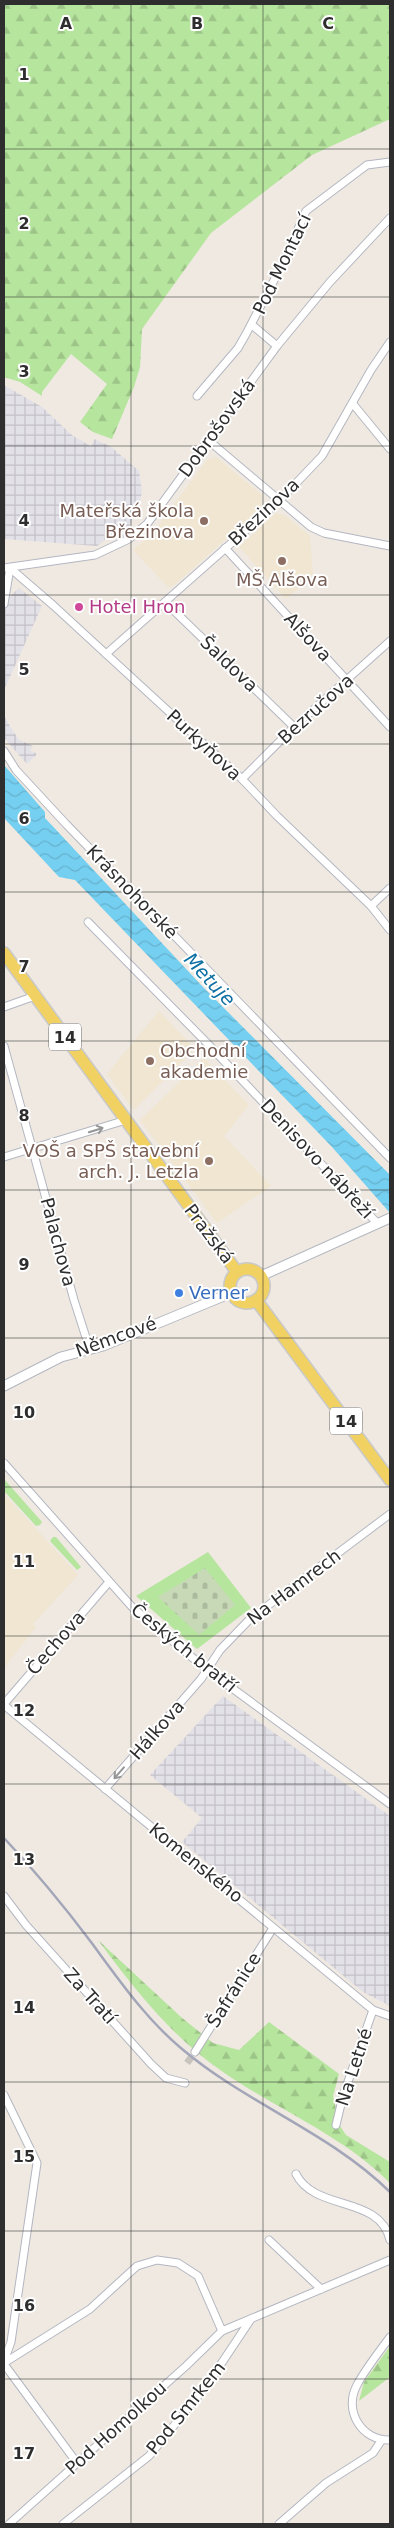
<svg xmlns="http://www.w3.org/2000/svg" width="394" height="2528" font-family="'DejaVu Sans',sans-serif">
<defs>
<pattern id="industrial-grid" width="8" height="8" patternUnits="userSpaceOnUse" patternTransform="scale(1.25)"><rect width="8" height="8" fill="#e3e1e8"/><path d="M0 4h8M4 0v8" fill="none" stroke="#c3c1c7"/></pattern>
<pattern id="forest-firs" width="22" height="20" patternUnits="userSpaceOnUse" patternTransform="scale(1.25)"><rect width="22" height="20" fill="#b6e59e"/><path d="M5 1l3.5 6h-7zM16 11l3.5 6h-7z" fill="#9dc588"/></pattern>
<pattern id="cemetery-stones" width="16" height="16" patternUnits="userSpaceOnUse" patternTransform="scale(1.25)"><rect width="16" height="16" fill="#c8d9b8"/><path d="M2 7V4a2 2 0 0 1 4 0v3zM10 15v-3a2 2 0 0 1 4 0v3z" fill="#acbb9e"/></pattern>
<pattern id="water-waves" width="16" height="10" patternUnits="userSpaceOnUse" patternTransform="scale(1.25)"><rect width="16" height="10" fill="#75cff0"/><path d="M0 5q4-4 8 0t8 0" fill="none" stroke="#66b2ce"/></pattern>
</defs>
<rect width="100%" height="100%" fill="#efe9e1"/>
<!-- industrial -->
<g fill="url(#industrial-grid)">
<polygon points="4,385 42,407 73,436 91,446 94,439 110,446 139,471 142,492 138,509 123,538 106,539 97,546 4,539"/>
<polygon points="19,588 42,606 4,690 4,612 10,596"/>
<polygon points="4,704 5,717 11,728 19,740 33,746 30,750 37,754 27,764 4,738"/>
<polygon points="223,1696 390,1816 390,2006 363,1992 182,1842 202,1818 150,1775"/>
</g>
<!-- education -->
<g fill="#f0e6d1">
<polygon points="216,457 262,495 261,508 173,586 168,587 133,550 152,534 207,460"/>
<polygon points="276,513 286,516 310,536 313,576 286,599 239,547"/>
<polygon points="159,1011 195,1049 134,1110 107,1074"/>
<polygon points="204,1058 249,1105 224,1136 271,1186 217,1223 140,1120"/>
<polygon points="4,1494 78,1575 33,1624 36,1627 4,1668"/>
</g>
<!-- grass -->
<g fill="#b6e59e">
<polygon points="4,1479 42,1522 40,1525 36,1526 4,1491"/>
<polygon points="53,1537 56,1537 81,1567 77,1570 50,1541"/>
<polygon points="208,1552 251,1608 197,1649 136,1596"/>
</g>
<!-- forest -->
<g fill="url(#forest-firs)">
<polygon points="4,4 390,4 390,119 312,155 211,233 142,329 140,367 134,387 112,439 93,432 80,422 107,384 71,354 42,392 42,396 20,382 4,377"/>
<path d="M98 1940 181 2017 213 2043 239 2050 269 2022 339 2074 333 2096 340 2126 346 2135 390 2162V2183C342 2135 278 2110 223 2072 172 2037 135 1990 98 1940Z"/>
<polygon points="390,2346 390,2377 359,2401 364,2382"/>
</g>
<!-- cemetery -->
<polygon fill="url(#cemetery-stones)" points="205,1568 235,1605 199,1635 158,1597"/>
<!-- water -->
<polygon fill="url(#water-waves)" points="4,765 45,812 45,818 202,986 390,1175 390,1213 332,1147 75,880 59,877 4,818"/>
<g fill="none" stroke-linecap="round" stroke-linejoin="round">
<!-- minor-tunnel -->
<polyline stroke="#c8c4bd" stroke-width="7" stroke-dasharray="7 3.5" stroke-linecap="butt" points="187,2063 195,2052"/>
<!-- minor casing -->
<g stroke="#b4b7c1" stroke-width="9">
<g id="minor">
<polyline points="252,325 277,346"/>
<polyline points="197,396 238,348 246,334 282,265 306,211 367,165 390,162"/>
<polyline points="353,404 390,449"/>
<polyline points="208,440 311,527 324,533 390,546"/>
<polyline points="225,548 390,727"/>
<polyline points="4,568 95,555 129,539 147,524 277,346 330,282 390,218"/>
<polyline points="10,568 54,606 242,779 277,816 371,906 390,930"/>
<polyline points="165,602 294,727"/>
<polyline points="4,604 10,568"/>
<polyline points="106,654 280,500 322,456 371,370 390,342"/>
<polyline points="4,751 16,770 66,824 390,1158"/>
<polyline points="242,779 294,727 390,641"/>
<polyline points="371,906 390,888"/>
<polyline points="88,922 207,1043 378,1224"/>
<polyline points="4,1007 35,996"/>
<polyline points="4,1046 74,1300 90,1350"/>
<polyline points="4,1157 126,1120"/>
<polyline points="4,1463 133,1608 206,1669 390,1804"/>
<polyline points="4,1704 109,1582"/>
<polyline points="4,1705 373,2010 390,2016"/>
<polyline points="105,1789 201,1679 220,1650 250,1619 390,1514"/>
<polyline points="4,1896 26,1925 151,2064 166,2078 185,2083"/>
<polyline points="195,2052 273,1928"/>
<polyline points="4,2095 37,2163 11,2342 4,2361"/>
<polyline points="336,2125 343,2096 373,2010"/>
<path d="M296 2174C315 2212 380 2195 390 2240"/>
<polyline points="269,2240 321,2289"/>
<path d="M390 2337C379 2352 366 2368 357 2385 343 2411 362 2441 390 2440"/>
<polyline points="4,2363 90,2309 137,2266 157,2260 178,2263 198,2276 222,2331"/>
<polyline points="4,2364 77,2463"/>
<polyline points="9,2524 186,2366 222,2331 390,2260"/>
<polyline points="63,2524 149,2456 207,2385 251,2319"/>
<polyline points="279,2524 326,2483 373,2453 381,2441"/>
</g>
</g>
<!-- tertiary casing -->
<g stroke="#b4b7c1" stroke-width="11">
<g id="tertiary">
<polyline points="261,1276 390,1218"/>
<polyline points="4,1386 61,1357 103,1346 231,1293"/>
</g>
</g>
<!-- primary casing -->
<g stroke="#c9c9c9" stroke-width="14">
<g id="primary">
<polyline points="4,953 237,1272"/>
<circle cx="247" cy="1286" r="17"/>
<polyline points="256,1300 390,1480"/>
</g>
</g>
<!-- minor -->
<use href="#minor" stroke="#fff" stroke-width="7"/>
<!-- tertiary -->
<use href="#tertiary" stroke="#fff" stroke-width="9"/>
<!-- primary -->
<use href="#primary" stroke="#f2d163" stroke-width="11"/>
<!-- rail -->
<path stroke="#a3a6b8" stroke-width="2.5" d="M4 1838C35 1871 64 1906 91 1942 119 1980 146 2019 182 2049 247 2104 329 2132 390 2192"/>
</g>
<!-- one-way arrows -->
<defs><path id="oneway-shaft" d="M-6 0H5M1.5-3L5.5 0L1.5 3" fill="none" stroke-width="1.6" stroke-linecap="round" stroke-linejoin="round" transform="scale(1.25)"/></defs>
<g stroke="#969696">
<use href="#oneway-shaft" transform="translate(96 1130) rotate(-17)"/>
<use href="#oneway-shaft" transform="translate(119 1773) rotate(131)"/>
</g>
<!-- grid -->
<path fill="none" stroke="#2e2e2e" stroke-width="1" stroke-opacity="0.55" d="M131 4V2524M263 4V2524M4 149H390M4 297H390M4 446H390M4 595H390M4 744H390M4 892H390M4 1041H390M4 1190H390M4 1338H390M4 1487H390M4 1636H390M4 1784H390M4 1933H390M4 2082H390M4 2231H390M4 2379H390"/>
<!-- markers -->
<g fill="#8d6e63" stroke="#fff" stroke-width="2">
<circle cx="204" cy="521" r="5"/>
<circle cx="282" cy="561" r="5"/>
<circle cx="150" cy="1061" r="5"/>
<circle cx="209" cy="1161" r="5"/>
</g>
<circle fill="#d1479c" stroke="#fff" stroke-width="2" cx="79" cy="607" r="5"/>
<circle fill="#3f7fe0" stroke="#fff" stroke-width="2" cx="179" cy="1293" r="5"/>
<g text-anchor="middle" stroke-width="4" stroke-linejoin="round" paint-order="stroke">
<!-- shield labels -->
<g fill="#fff" stroke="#6d6d6d" stroke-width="1">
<rect x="49" y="1023.5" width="32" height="27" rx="4"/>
<rect x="330" y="1407.5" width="32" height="27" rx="4"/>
</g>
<g font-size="16" font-weight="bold" fill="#2e2e2e">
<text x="65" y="1043">14</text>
<text x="346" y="1427">14</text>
</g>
<!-- street labels -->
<g font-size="18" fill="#2e2e2e" stroke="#fff">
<text transform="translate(282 264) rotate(-64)" y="6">Pod Montací</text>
<text transform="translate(217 428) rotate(-54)" y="6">Dobrošovská</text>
<text transform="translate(264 512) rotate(-43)" y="6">Březinova</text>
<text transform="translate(308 637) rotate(47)" y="6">Alšova</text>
<text transform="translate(229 664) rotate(44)" y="6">Šaldova</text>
<text transform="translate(316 709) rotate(-42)" y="6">Bezručova</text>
<text transform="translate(204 745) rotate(43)" y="6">Purkyňova</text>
<text transform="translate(132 892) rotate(46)" y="6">Krásnohorské</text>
<text transform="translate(317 1159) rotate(47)" y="6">Denisovo nábřeží</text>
<text transform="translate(209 1234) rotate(53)" y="6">Pražská</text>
<text transform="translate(58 1242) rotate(75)" y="6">Palachova</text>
<text transform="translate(116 1337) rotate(-20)" y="6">Němcové</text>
<text transform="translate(294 1587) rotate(-37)" y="6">Na Hamrech</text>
<text transform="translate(56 1643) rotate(-49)" y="6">Čechova</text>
<text transform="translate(184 1648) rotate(39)" y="6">Českých bratří</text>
<text transform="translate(157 1730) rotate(-49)" y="6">Hálkova</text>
<text transform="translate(196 1863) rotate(39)" y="6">Komenského</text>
<text transform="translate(234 1990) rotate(-58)" y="6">Šafránice</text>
<text transform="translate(90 1996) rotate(48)" y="6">Za Tratí</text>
<text transform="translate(354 2067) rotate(-72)" y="6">Na Letné</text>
<text transform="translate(186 2408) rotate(-51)" y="6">Pod Smrkem</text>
<text transform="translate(116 2428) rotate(-42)" y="6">Pod Homolkou</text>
</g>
<!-- education labels -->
<g font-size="18" fill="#785e54" stroke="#fff" text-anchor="end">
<text x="194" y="517">Mateřská škola<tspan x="194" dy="21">Březinova</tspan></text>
<text x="282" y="586" text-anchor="middle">MŠ Alšova</text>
<text x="160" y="1057" text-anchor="start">Obchodní<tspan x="160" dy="21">akademie</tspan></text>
<text x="199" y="1157">VOŠ a SPŠ stavební<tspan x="199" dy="21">arch. J. Letzla</tspan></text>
</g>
<!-- hotel labels -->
<g font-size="18" fill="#b23c85" stroke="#fff" text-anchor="start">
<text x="89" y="613">Hotel Hron</text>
</g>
<!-- shop labels -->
<g font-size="18" fill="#366cbe" stroke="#fff" text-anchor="start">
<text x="189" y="1299">Verner</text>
</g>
<!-- water labels -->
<g font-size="19" font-style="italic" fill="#0d6fa3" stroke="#fff">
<text transform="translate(210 979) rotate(47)" y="7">Metuje</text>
</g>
</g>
<g font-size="16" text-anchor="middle" font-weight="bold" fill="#2e2e2e" stroke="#fff" stroke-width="4" stroke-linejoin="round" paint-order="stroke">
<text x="66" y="29">A</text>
<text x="197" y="29">B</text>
<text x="328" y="29">C</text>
<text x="24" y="80">1</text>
<text x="24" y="229">2</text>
<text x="24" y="377">3</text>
<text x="24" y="526">4</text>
<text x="24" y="675">5</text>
<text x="24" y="824">6</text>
<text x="24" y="972">7</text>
<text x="24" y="1121">8</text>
<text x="24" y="1270">9</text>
<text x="24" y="1418">10</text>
<text x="24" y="1567">11</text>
<text x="24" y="1716">12</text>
<text x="24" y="1865">13</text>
<text x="24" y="2013">14</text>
<text x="24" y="2162">15</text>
<text x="24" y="2311">16</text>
<text x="24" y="2459">17</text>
</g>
<!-- border -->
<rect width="394" height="2528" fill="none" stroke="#2e2e2e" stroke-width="10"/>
</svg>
